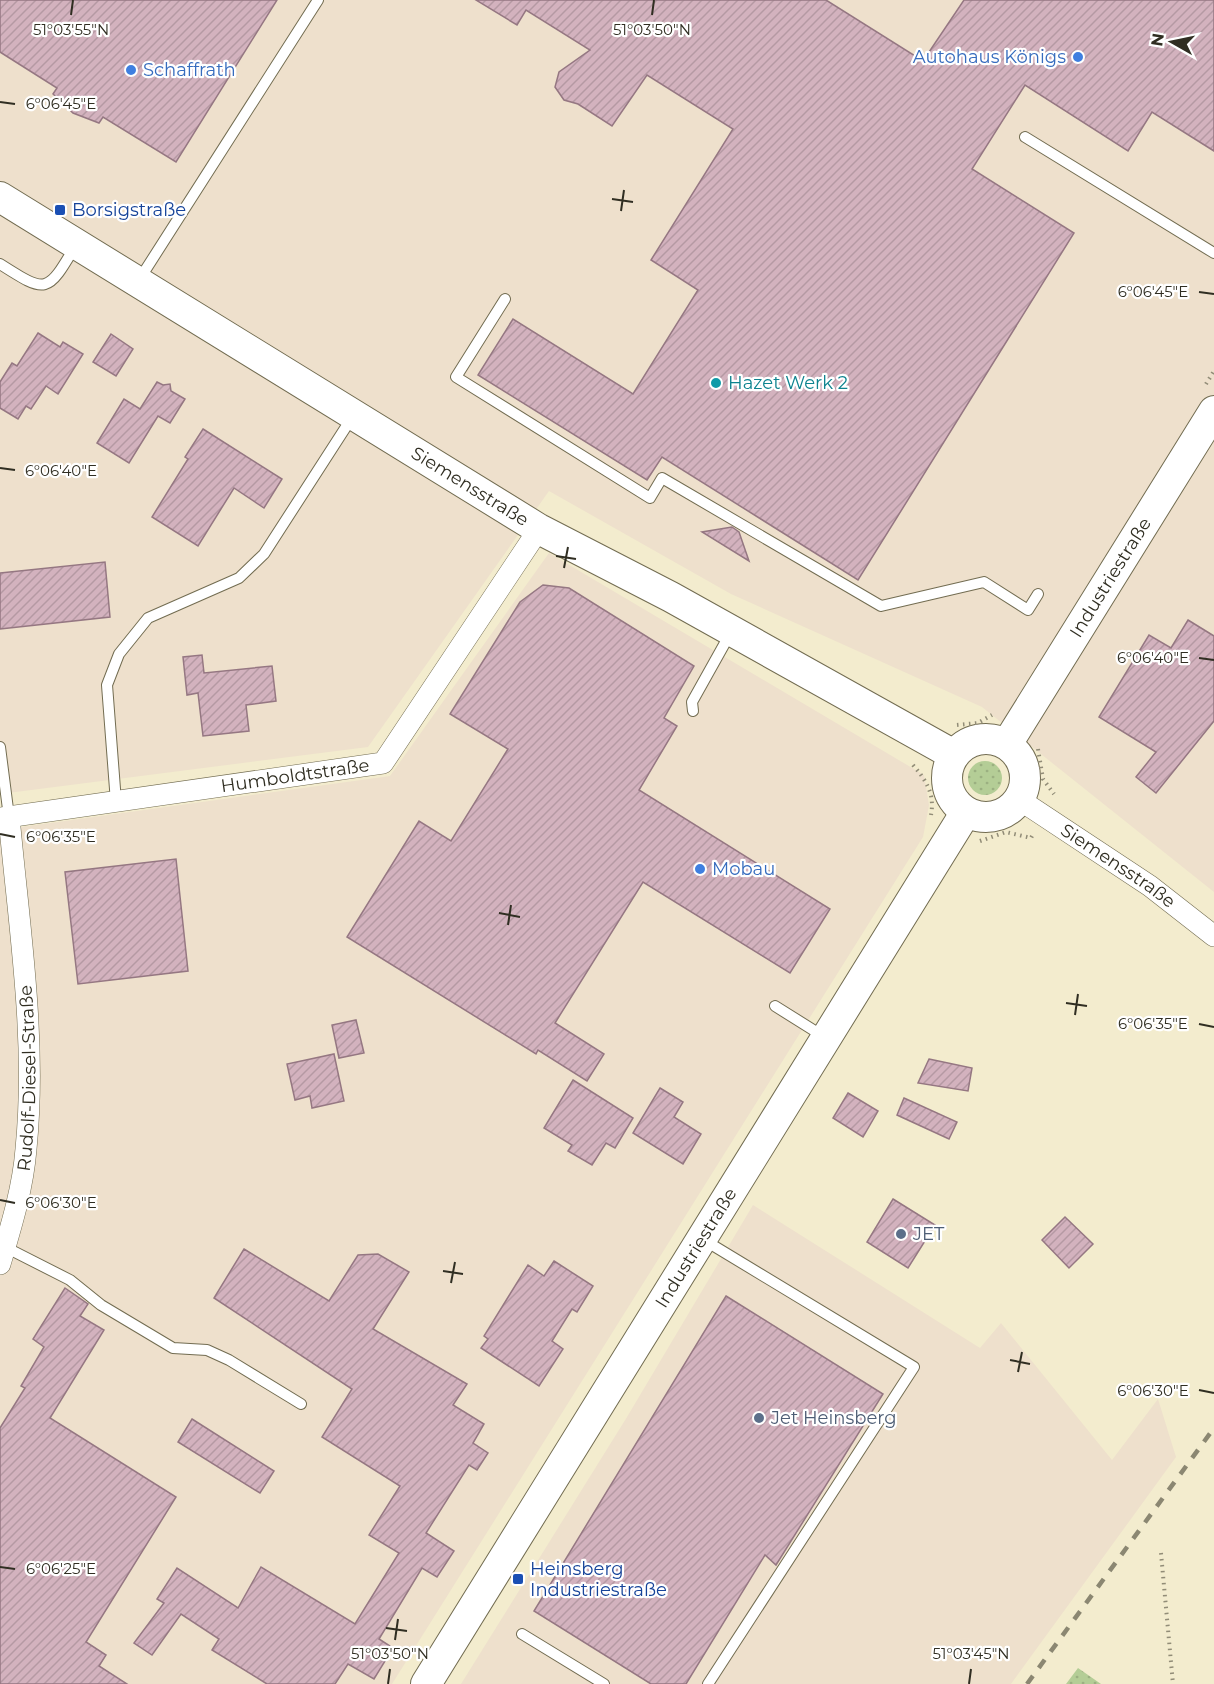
<svg xmlns="http://www.w3.org/2000/svg" width="1214" height="1684" font-family="Montserrat,sans-serif">
<defs>
<pattern id="grass-dots" width="8" height="8" patternUnits="userSpaceOnUse" patternTransform="scale(1.5)"><rect width="8" height="8" fill="#b4cd96"/><path d="M2 2h.1M6 6h.1" fill="none" stroke="#9bb081" stroke-width="1.8" stroke-linecap="round"/></pattern>
<pattern id="building-hatch" width="6" height="6" patternUnits="userSpaceOnUse" patternTransform="scale(1.5)"><rect width="6" height="6" fill="#d3b2be"/><path d="M-1 1l2-2M0 6l6-6M5 7l2-2" fill="none" stroke="#b599a3"/></pattern>
</defs>
<rect width="100%" height="100%" fill="#f3ecce"/>
<!-- commercial -->
<g fill="#eee0cc">
<polygon points="0,0 1214,0 1214,892 982,707 731,594 549,491 368,747 0,794"/>
<polygon points="549,553 924,775 929,805 923,837 392,1684 0,1684 0,830 390,776"/>
<polygon points="753,1205 980,1348 1001,1323 1112,1460 1158,1399 1176,1457 1011,1684 461,1684 627,1417"/>
</g>
<!-- grass -->
<g fill="url(#grass-dots)">
<circle cx="985" cy="778" r="17"/>
<polygon points="1078,1668 1101,1684 1066,1684"/>
</g>
<!-- building -->
<g fill="url(#building-hatch)" stroke="#957782" stroke-width="1.5">
<polygon points="0,0 277,0 176,162 103,117 99,123 73,113 53,94 57,88 0,52"/>
<polygon points="476,0 826,0 923,61 964,0 1214,0 1214,151 1152,112 1128,151 1025,85 972,169 1074,233 858,580 662,457 647,480 478,375 513,319 633,394 698,290 651,260 733,129 647,75 612,126 578,104 564,100 555,87 559,72 590,50 526,10 517,25"/>
<polygon points="38,333 60,347 63,342 83,354 58,394 46,386 31,409 26,406 18,419 0,408 0,382 12,363 17,366"/>
<polygon points="111,334 133,349 116,376 93,362"/>
<polygon points="157,382 163,385 170,384 171,391 185,399 170,423 158,416 129,463 97,443 124,399 140,409"/>
<polygon points="203,429 282,479 264,508 234,488 198,546 152,517 188,459 185,457"/>
<polygon points="732,527 739,532 749,561 702,532"/>
<polygon points="105,562 110,617 0,629 0,573"/>
<polygon points="543,585 569,588 694,666 664,718 677,726 639,790 830,909 790,973 643,882 555,1023 604,1054 587,1081 538,1050 536,1054 347,937 419,821 451,841 508,749 450,714 520,602"/>
<polygon points="1188,620 1214,636 1214,721 1156,793 1136,777 1156,752 1099,717 1149,635 1171,648"/>
<polygon points="202,655 204,673 272,666 276,701 246,705 249,731 203,736 198,693 187,695 183,657"/>
<polygon points="176,859 188,971 78,984 65,872"/>
<polygon points="356,1020 364,1053 339,1058 332,1025"/>
<polygon points="334,1054 344,1101 312,1108 310,1096 295,1100 287,1064"/>
<polygon points="929,1059 972,1068 968,1091 918,1083"/>
<polygon points="573,1080 633,1118 615,1148 606,1143 592,1165 568,1151 572,1145 544,1128"/>
<polygon points="660,1088 683,1102 674,1117 701,1134 683,1164 633,1133"/>
<polygon points="848,1093 878,1111 863,1137 833,1118"/>
<polygon points="904,1098 957,1122 949,1139 897,1115"/>
<polygon points="893,1199 935,1225 908,1268 867,1242"/>
<polygon points="1065,1217 1093,1244 1069,1268 1042,1240"/>
<polygon points="244,1249 329,1301 358,1255 378,1254 409,1272 373,1329 467,1384 453,1405 484,1424 473,1443 488,1453 477,1470 469,1465 426,1533 454,1551 437,1577 422,1568 379,1639 393,1648 374,1679 348,1664 335,1684 267,1684 212,1650 219,1639 181,1614 152,1655 134,1643 164,1603 157,1599 177,1568 238,1608 261,1567 355,1624 399,1553 369,1535 400,1486 322,1437 352,1389 214,1298"/>
<polygon points="554,1261 593,1286 577,1312 572,1309 552,1341 563,1349 539,1386 481,1348 488,1339 484,1336 528,1265 544,1276"/>
<polygon points="65,1288 88,1304 80,1316 104,1330 50,1418 176,1497 86,1642 106,1655 99,1666 127,1684 0,1684 0,1428 25,1388 21,1386 44,1347 33,1339"/>
<polygon points="726,1296 883,1394 776,1565 765,1555 686,1684 651,1684 534,1611"/>
<polygon points="192,1419 274,1471 260,1493 178,1442"/>
</g>
<g fill="none" stroke-linecap="round" stroke-linejoin="round">
<!-- lane casing -->
<g stroke="#726c51" stroke-width="12">
<g id="lane">
<polyline points="1025,137 1214,253"/>
<path d="M0 264C47 294 47 294 76 245"/>
<polyline points="139,280 318,0"/>
<polyline points="505,299 456,377 650,498 662,478 881,606 984,582 1028,610 1038,594"/>
<polyline points="693,711 692,702 730,634"/>
<polyline points="0,747 9,817"/>
<polyline points="116,802 107,685 119,654 148,618 239,578 264,554 353,416"/>
<polyline points="775,1006 826,1038"/>
<polyline points="704,1240 914,1367 708,1684"/>
<polyline points="5,1247 70,1280 101,1305 173,1348 207,1350 229,1360 301,1404"/>
<polyline points="522,1634 604,1684"/>
</g>
</g>
<!-- street casing -->
<g stroke="#726c51" stroke-width="22">
<g id="street">
<path id="s1" d="M1020 800 1150 886 1214 936"/>
<path id="s2" d="M0 818 383 763 539 529"/>
<path id="s3" d="M0 1264C11 1227 23 1188 26 1149 37 1039 19 927 9 817"/>
</g>
</g>
<!-- secondary casing -->
<g stroke="#726c51" stroke-width="32">
<g id="secondary">
<path id="s4" d="M0 197 539 529 671 597 954 755"/>
<circle cx="986" cy="778" r="39"/>
<path id="s5" d="M1007 744 1214 411"/>
<path id="s6" d="M426 1684 966 812"/>
</g>
</g>
<!-- path -->
<g stroke="#918c77" stroke-width="4" stroke-dasharray="1.5 4.5" stroke-linecap="butt">
<polyline points="1206,384 1214,371"/>
<polyline points="957,725 978,723 992,715"/>
<polyline points="1038,749 1043,779 1054,794"/>
<path d="M913 765C926 780 935 794 931 815"/>
<polyline points="980,841 1006,832 1031,838 1032,836"/>
<polyline points="1161,1553 1173,1684"/>
</g>
<!-- lane -->
<use href="#lane" stroke="#fff" stroke-width="10"/>
<!-- street -->
<use href="#street" stroke="#fff" stroke-width="21"/>
<!-- secondary -->
<use href="#secondary" stroke="#fff" stroke-width="30"/>
<!-- rail -->
<polyline stroke="#8b8772" stroke-width="4.5" stroke-dasharray="10 10" stroke-linecap="butt" points="1027,1684 1214,1428"/>
</g>
<!-- ticks -->
<path fill="none" stroke="#302e22" stroke-width="2" d="M71 15 73 0M652 15 654 0M0 102 15 104M612 199 633 202M621 211 624 190M1199 292 1214 294M0 468 15 470M556 556 576 559M564 568 568 547M1199 658 1214 660M0 834 15 837M499 913 520 917M508 925 511 905M1066 1003 1087 1006M1075 1015 1078 994M1199 1024 1214 1027M0 1200 15 1203M443 1271 463 1274M451 1283 455 1262M1010 1360 1030 1364M1018 1372 1022 1352M1199 1390 1214 1393M0 1567 15 1569M386 1628 407 1631M395 1640 398 1619M388 1684 390 1669M969 1684 971 1669"/>
<!-- markers -->
<g fill="#3f7fe0" stroke="#fff" stroke-width="2">
<circle cx="1078" cy="57" r="6"/>
<circle cx="131" cy="70" r="6"/>
<circle cx="700" cy="869" r="6"/>
</g>
<g fill="#1a4fb4" stroke="#fff" stroke-width="2">
<rect x="54" y="204" width="12" height="12" rx="3"/>
<rect x="512" y="1573" width="12" height="12" rx="3"/>
</g>
<circle fill="#0f9aa8" stroke="#fff" stroke-width="2" cx="716" cy="383" r="6"/>
<g fill="#5c6f8a" stroke="#fff" stroke-width="2">
<circle cx="901" cy="1234" r="6"/>
<circle cx="759" cy="1418" r="6"/>
</g>
<g text-anchor="middle" stroke-width="4.5" stroke-linejoin="round" paint-order="stroke">
<!-- shop labels -->
<g font-size="18" fill="#366cbe" stroke="#fff" text-anchor="start">
<text x="1066" y="63" text-anchor="end">Autohaus Königs</text>
<text x="143" y="76">Schaffrath</text>
<text x="712" y="875">Mobau</text>
</g>
<!-- transit labels -->
<g font-size="18" fill="#164399" stroke="#fff" text-anchor="start">
<text x="72" y="216">Borsigstraße</text>
<text x="530" y="1575">Heinsberg<tspan x="530" dy="21">Industriestraße</tspan></text>
</g>
<!-- culture labels -->
<g font-size="18" fill="#0d838f" stroke="#fff" text-anchor="start">
<text x="728" y="389">Hazet Werk 2</text>
</g>
<!-- street labels -->
<g font-size="18" fill="#302e22" stroke="#fff">
<text dy="6" stroke="none"><textPath href="#s4" startOffset="552">Siemensstraße</textPath></text>
<text dy="6" stroke="none"><textPath href="#s5" startOffset="196">Industriestraße</textPath></text>
<text dy="6" stroke="none"><textPath href="#s2" startOffset="298">Humboldtstraße</textPath></text>
<text dy="6" stroke="none"><textPath href="#s1" startOffset="118">Siemensstraße</textPath></text>
<text dy="6" stroke="none"><textPath href="#s3" startOffset="189">Rudolf-Diesel-Straße</textPath></text>
<text dy="6" stroke="none"><textPath href="#s6" startOffset="513">Industriestraße</textPath></text>
</g>
<!-- service labels -->
<g font-size="18" fill="#4e5e75" stroke="#fff" text-anchor="start">
<text x="913" y="1240">JET</text>
<text x="771" y="1424">Jet Heinsberg</text>
</g>
</g>
<g font-size="15" text-anchor="middle" fill="#302e22" stroke="#fff" stroke-width="4.5" stroke-linejoin="round" paint-order="stroke">
<text x="71" y="35">51°03'55"N</text>
<text x="652" y="35">51°03'50"N</text>
<text x="61" y="109">6°06'45"E</text>
<text x="1153" y="297">6°06'45"E</text>
<text x="61" y="476">6°06'40"E</text>
<text x="1153" y="663">6°06'40"E</text>
<text x="61" y="842">6°06'35"E</text>
<text x="1153" y="1029">6°06'35"E</text>
<text x="61" y="1208">6°06'30"E</text>
<text x="1153" y="1396">6°06'30"E</text>
<text x="61" y="1574">6°06'25"E</text>
<text x="390" y="1659">51°03'50"N</text>
<text x="971" y="1659">51°03'45"N</text>
</g>
<!-- north arrow -->
<g transform="translate(1172 42) rotate(279)" stroke="#ffffff" stroke-width="4.5" paint-order="stroke">
<path d="M0-4.5L10 22L0 15L-10 22Z" fill="#302e22"/>
<text y="-9" font-size="16" font-weight="bold" text-anchor="middle" fill="#302e22">N</text>
</g>
</svg>
